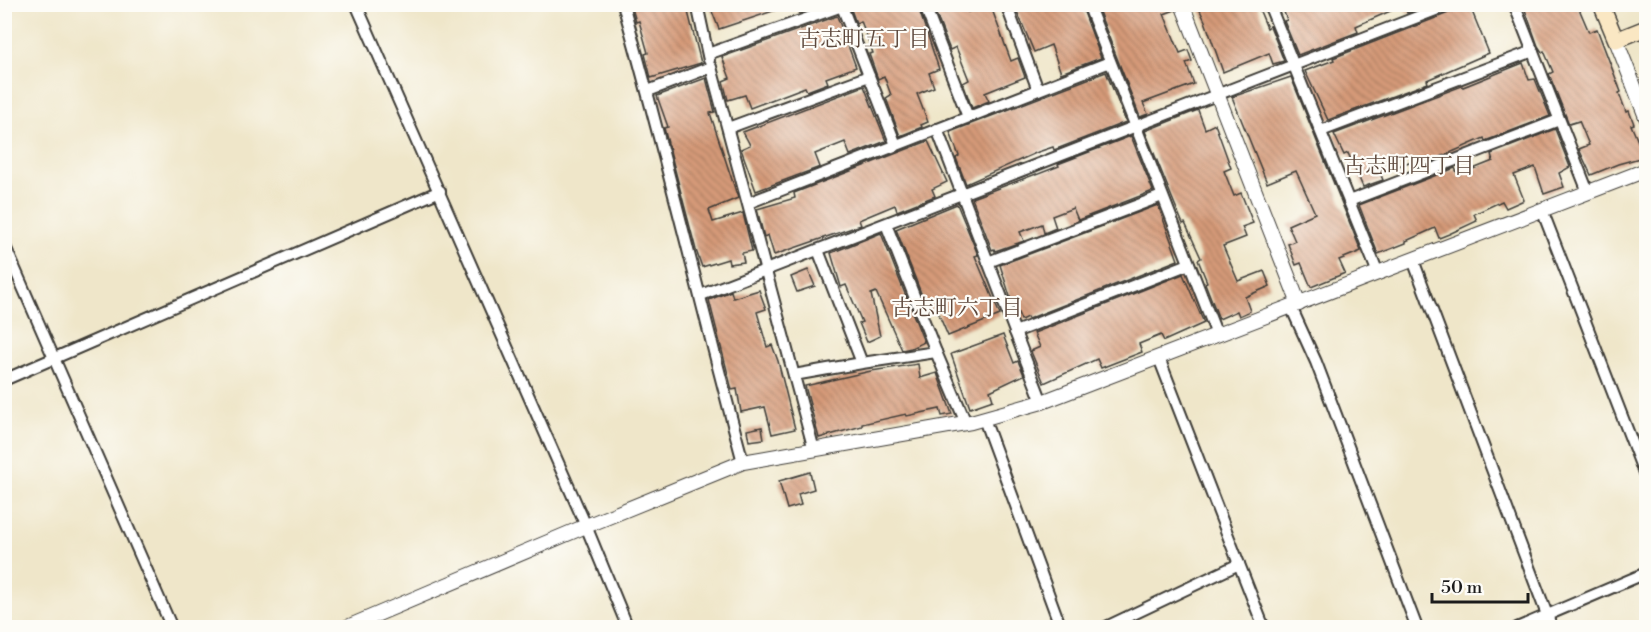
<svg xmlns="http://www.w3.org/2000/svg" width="1651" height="632" font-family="'Libre Bodoni','Noto Serif JP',serif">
<defs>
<pattern id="building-back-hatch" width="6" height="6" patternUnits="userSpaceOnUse" patternTransform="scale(1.5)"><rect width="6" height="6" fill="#d59a78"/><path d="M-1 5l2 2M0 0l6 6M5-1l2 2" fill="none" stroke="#ac7d62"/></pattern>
</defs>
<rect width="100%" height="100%" fill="#fdfcf7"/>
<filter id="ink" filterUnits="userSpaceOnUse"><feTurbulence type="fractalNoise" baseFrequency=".0167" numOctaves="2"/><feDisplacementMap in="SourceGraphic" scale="12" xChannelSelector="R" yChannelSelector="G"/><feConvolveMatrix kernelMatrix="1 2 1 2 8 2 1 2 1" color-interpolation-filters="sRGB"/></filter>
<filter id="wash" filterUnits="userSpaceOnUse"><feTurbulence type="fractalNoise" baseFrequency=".008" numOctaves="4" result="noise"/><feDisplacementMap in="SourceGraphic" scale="24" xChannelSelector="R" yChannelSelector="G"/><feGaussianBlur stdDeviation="1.35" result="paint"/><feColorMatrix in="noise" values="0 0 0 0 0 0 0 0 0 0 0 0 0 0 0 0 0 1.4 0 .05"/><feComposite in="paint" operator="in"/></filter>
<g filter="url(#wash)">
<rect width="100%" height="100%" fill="#efe6c9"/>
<g id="blocks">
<!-- building -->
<g fill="url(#building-back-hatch)">
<polygon points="631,4 686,4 701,63 651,78 645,54 648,53 639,21 636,22"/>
<polygon points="709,4 788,4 788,6 719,29"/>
<polygon points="795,4 824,4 799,13"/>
<polygon points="849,4 917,4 939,69 929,73 934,87 917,94 928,122 921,125 922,127 900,136 886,98 891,95 884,76 878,79 869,54 873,53 861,21 856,23"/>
<polygon points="932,4 965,4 968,12 990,4 1011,61 1018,58 1025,77 985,93 989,101 972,108 963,83 969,80 956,47 950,50"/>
<polygon points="1014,4 1081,4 1101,58 1061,73 1051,45 1034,52"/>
<polygon points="1096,4 1173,4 1175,10 1164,14 1180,53 1188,50 1192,61 1186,63 1194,84 1143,103 1148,114 1140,117"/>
<polygon points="1197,4 1257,4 1267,28 1270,26 1284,61 1273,64 1269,53 1223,72 1205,21"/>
<polygon points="1281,4 1429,4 1407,13 1404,5 1356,26 1358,32 1298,55 1284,21 1287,20"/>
<polygon points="1458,4 1469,4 1489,53 1427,80 1428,83 1328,120 1305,71 1334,60 1333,58 1454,11"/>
<polygon points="1523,4 1577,4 1589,32 1597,29 1621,92 1619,93 1626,112 1629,111 1634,124 1631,125 1640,146 1643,145 1647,156 1618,164 1591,175 1579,149 1589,145 1579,121 1569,124 1549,74 1553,72 1544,51 1542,52 1538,46"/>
<polygon points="837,16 856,67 826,78 828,83 807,91 805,87 750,108 745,95 728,100 723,81 730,78 722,57"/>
<polygon points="1523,63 1529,80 1535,79 1550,116 1485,141 1484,138 1420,166 1417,159 1380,173 1383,180 1363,187 1348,153 1344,155 1334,134 1462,86 1463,87"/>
<polygon points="1106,72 1126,122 1054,150 1053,147 1038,152 966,184 956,158 959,156 950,132"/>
<polygon points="1291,77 1361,251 1339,260 1345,273 1311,287 1301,263 1296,265 1288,244 1295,241 1288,225 1315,213 1296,171 1267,183 1232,97"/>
<polygon points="706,78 715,112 710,113 738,198 709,210 713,222 743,213 752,251 742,253 744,262 729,264 728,259 702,267 696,250 664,128 668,127 657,96"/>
<polygon points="864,86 886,141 850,155 845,142 815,154 820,167 756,191 741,149 750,145 743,132"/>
<polygon points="1198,110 1205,129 1215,124 1231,168 1224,171 1234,196 1241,193 1253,223 1242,227 1246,237 1223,246 1238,281 1264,271 1270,286 1245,297 1250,311 1239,316 1237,311 1219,319 1205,283 1207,282 1198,260 1201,258 1185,223 1183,224 1175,205 1145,131"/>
<polygon points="1555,129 1570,167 1559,173 1564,187 1544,194 1535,167 1514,175 1524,200 1506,208 1502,201 1474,214 1477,221 1449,234 1439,238 1435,228 1406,241 1406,243 1378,254 1359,205 1455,168 1458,175 1493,161 1491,154"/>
<polygon points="1131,136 1153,191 1078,220 1073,208 1052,216 1056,228 1044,233 1042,224 1020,232 1024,241 995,251 994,249 992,250 972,198 1036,174 1036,175 1059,166 1058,164"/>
<polygon points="928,141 947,182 932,189 935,196 897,211 895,205 859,220 861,225 774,255 768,235 764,237 757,209 795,198 794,193"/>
<polygon points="957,204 978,255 975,256 1000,315 948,336 936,308 928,311 896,229"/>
<polygon points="1158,205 1178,260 1028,319 1027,317 1021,320 1016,308 1014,309 1000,265"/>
<polygon points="881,233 924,342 911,348 902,350 876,292 871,294 880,336 867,342 859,323 862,322 846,285 841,287 831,253"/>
<polygon points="808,270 815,286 797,292 791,277"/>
<polygon points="1183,274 1204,323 1164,341 1161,335 1139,344 1142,352 1101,368 1097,359 1044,383 1032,354 1031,351 1040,347 1034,333"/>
<polygon points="759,290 766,309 757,312 767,347 772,345 778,361 795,429 772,434 765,407 741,412 737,389 732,390 709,300 731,291 733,298"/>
<polygon points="1003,335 1014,363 1018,361 1024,375 990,391 993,400 970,408 951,354"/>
<polygon points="918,364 920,378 937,373 952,414 942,416 940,409 907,416 906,414 862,424 862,426 819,438 805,386 871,371"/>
<polygon points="762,427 764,439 749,441 747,430"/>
<polygon points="810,472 814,489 798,494 801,505 787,509 779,481"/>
</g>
</g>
</g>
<g filter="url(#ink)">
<use href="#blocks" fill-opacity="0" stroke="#3c3a36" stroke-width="1.5"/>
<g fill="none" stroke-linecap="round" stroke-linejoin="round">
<!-- minor casing -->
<g stroke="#3c3a36" stroke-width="14">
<g id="minor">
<polyline points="356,4 586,526 628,628"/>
<path d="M623 4C666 156 702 310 743 462"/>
<polyline points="697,4 709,60"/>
<polyline points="841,4 896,145"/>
<polyline points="924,4 968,117"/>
<polyline points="1006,4 1038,90"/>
<polyline points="1088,4 1217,335"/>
<polyline points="1269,4 1378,273"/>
<polyline points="1514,4 1588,192"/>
<polyline points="708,54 842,6"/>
<polyline points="648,91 711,67 814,450"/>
<polyline points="728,128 869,76"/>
<polyline points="937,129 1042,402"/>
<polyline points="1321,131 1533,51"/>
<polyline points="1349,201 1559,120"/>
<polyline points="748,203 1110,62"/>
<polyline points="1542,210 1646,478"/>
<polyline points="4,244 172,628"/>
<polyline points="1413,260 1552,628"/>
<polyline points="988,262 1162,196"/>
<polyline points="701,295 1451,4"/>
<polyline points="1291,307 1316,362 1417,628"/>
<polyline points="1015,332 1189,264"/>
<polyline points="936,352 966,423"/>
<polyline points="1159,358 1239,564"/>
<polyline points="862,363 936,352 886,224"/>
<polyline points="794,375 862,363 818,250"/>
<polyline points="4,380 440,191"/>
<polyline points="984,419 1061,628"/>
<polyline points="1106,627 1239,564 1264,628"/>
<polyline points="1517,628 1646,573"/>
</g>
</g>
<!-- tertiary casing -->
<g stroke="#3c3a36" stroke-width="16">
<g id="tertiary">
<polyline points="1182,4 1299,304"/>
<polyline points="1616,40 1646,117"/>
<polyline points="345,628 586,526 743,462 971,422 1042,402 1646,170"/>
</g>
</g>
<!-- secondary casing -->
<g stroke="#3c3a36" stroke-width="18">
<polyline id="secondary" points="1601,4 1616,40 1646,28"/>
</g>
<!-- minor -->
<use href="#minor" stroke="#fff" stroke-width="10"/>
<!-- tertiary -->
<use href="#tertiary" stroke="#fff" stroke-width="14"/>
<!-- secondary -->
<use href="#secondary" stroke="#fae7c3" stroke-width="15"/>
</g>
</g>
<g text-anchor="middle" stroke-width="4.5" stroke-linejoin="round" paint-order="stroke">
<!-- neighbourhood labels -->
<g font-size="22" fill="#5d483c" stroke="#fdfcf7">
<text x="864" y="46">古志町五丁目</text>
<text x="1409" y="173">古志町四丁目</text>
<text x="957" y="315">古志町六丁目</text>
</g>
</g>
<!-- margin -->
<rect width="1651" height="632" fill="none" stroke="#fdfcf7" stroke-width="24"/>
<!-- scale -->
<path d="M1432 593v9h96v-9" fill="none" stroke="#1c1c1c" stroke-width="3"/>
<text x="1441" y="593" font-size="18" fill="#1c1c1c" stroke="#fdfcf7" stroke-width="4.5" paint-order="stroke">50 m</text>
</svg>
